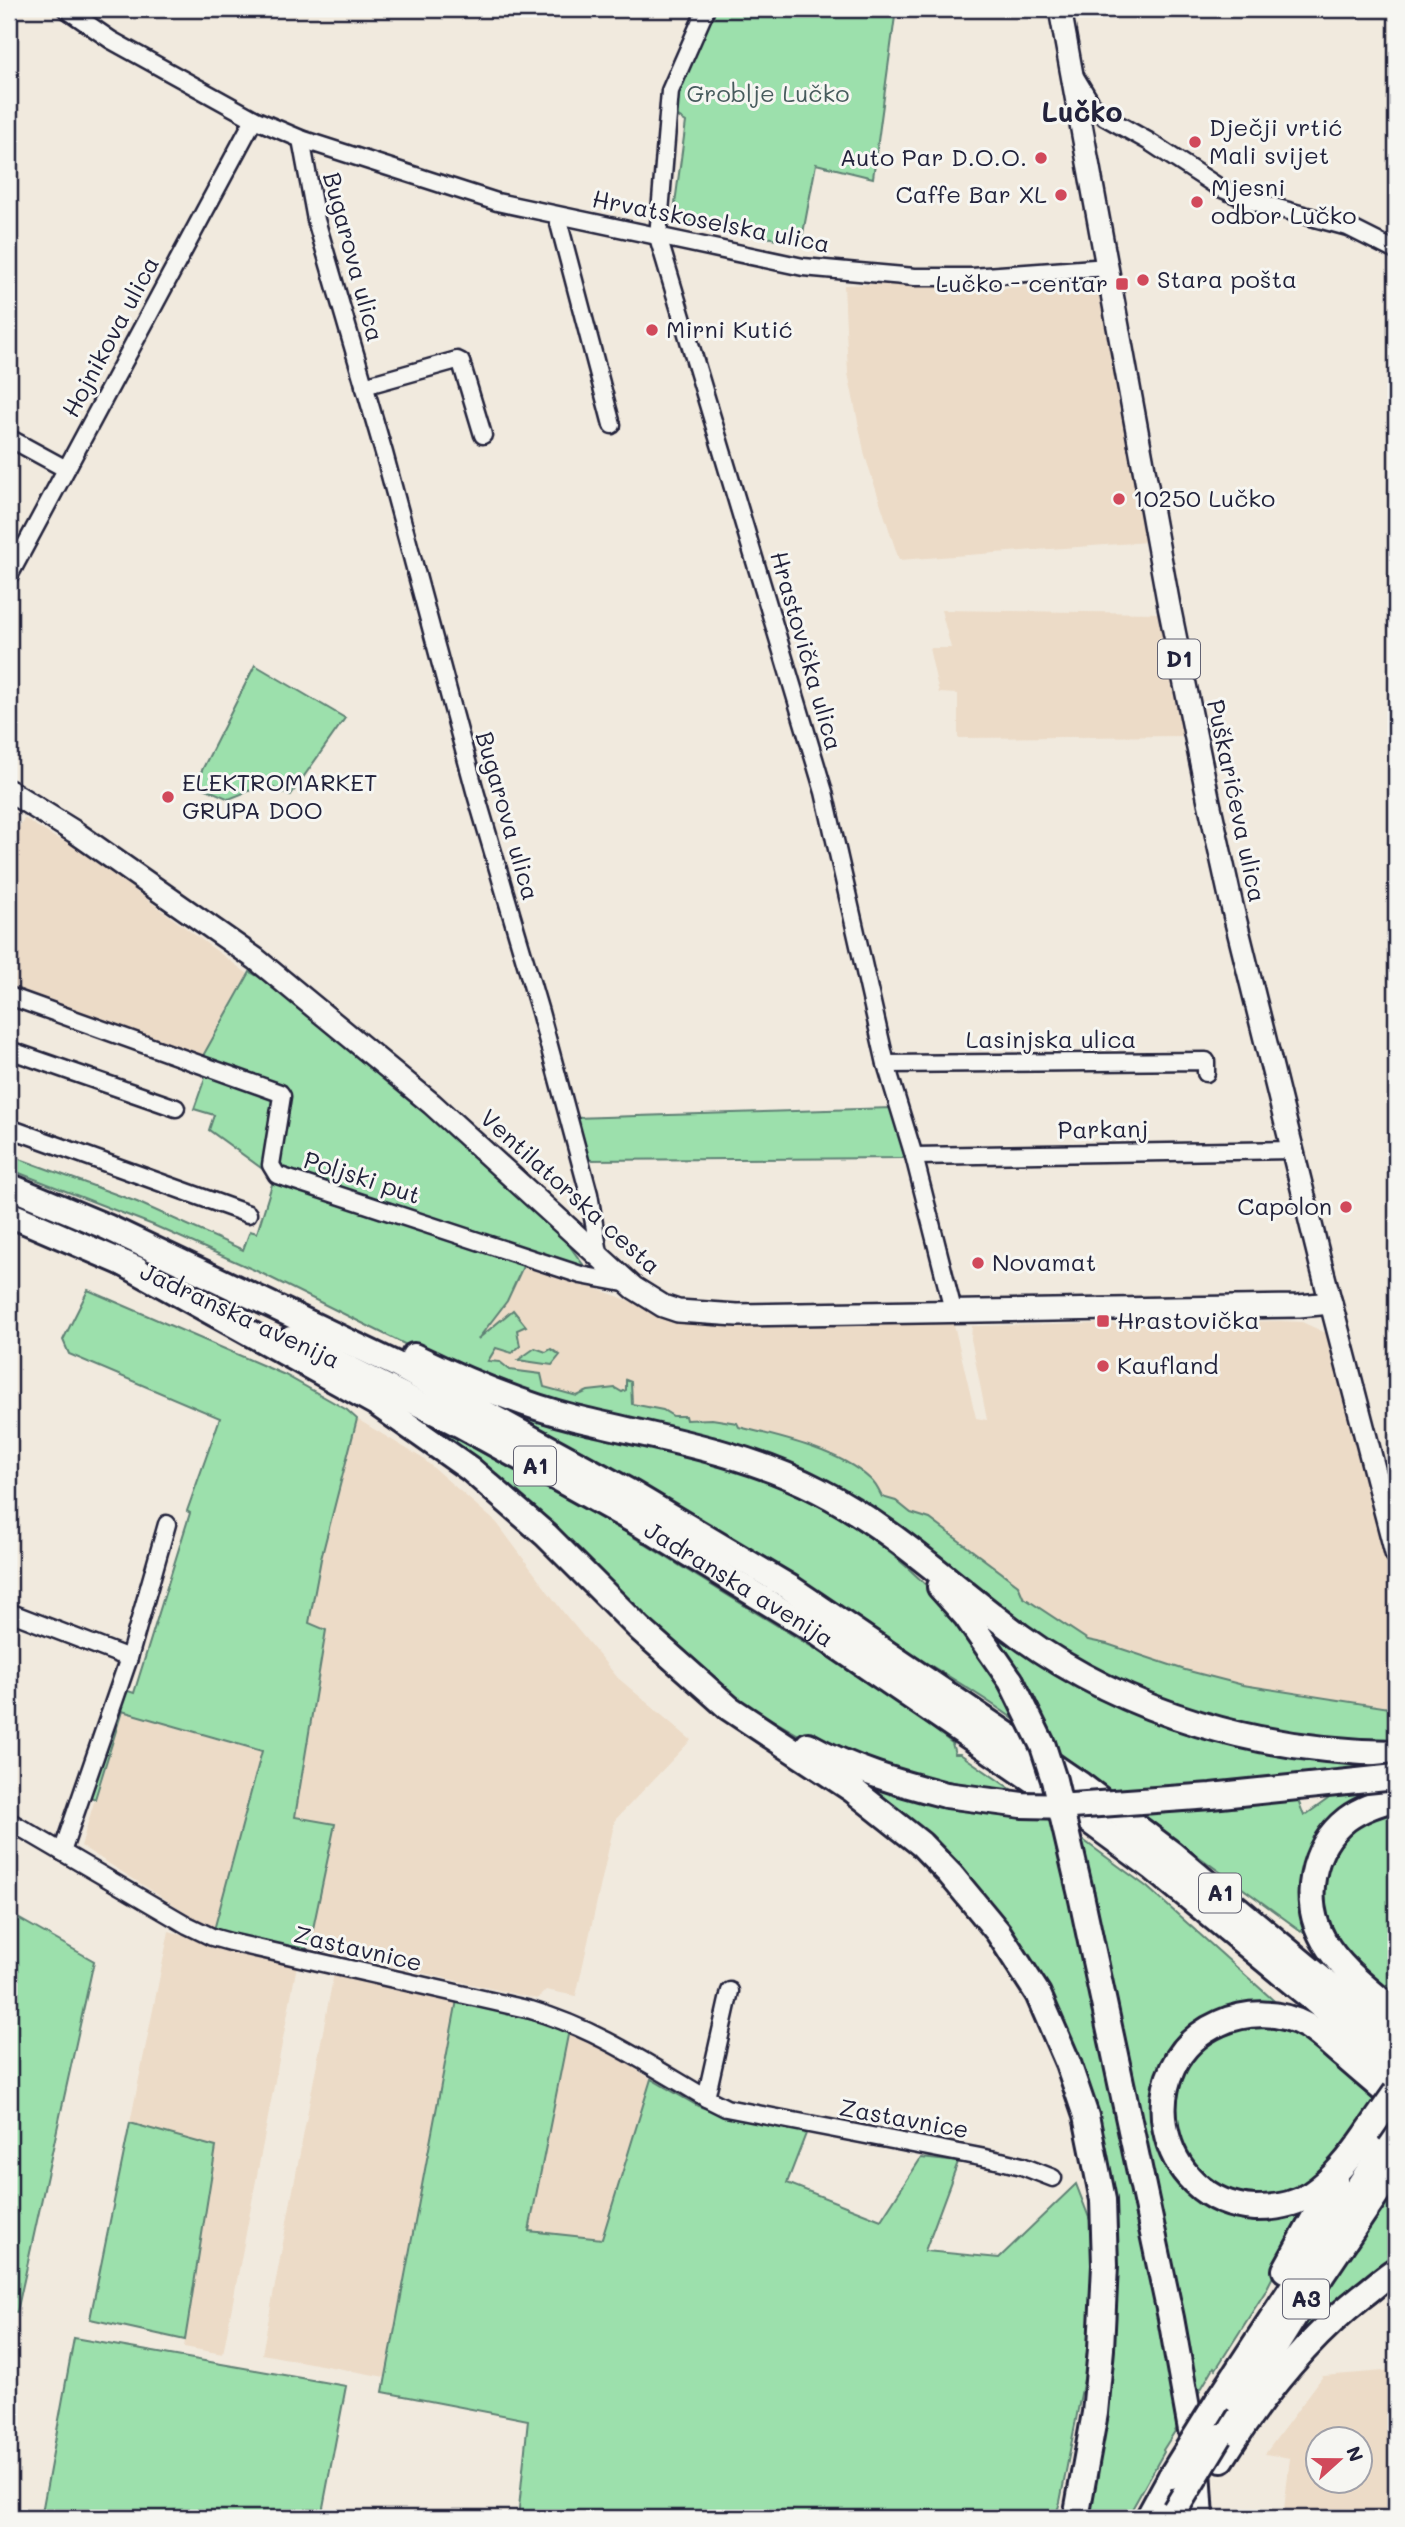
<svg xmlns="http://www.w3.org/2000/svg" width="1405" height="2527" font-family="Mali,sans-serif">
<rect width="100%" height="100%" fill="#f1eade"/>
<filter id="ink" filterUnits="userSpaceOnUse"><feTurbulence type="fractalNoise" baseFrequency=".0143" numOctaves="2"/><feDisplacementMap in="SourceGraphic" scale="14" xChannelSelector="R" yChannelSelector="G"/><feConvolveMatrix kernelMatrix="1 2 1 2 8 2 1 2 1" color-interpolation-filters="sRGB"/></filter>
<g filter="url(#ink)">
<!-- built -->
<g fill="#ecdbc7" fill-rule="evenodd">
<polygon points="908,283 972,289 1100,284 1147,542 899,560 865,456 848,373 844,285"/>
<polygon points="941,610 1160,613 1186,736 958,738 958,694 939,693 929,648 951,648"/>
<polygon points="24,818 54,837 67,842 102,866 248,974 200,1061 9,990 9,847"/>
<polygon points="525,1262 676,1318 952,1316 976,1418 987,1420 971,1339 972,1326 1280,1321 1302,1322 1326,1333 1396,1593 1396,1709 1243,1685 1185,1670 1107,1644 1088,1640 1023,1597 968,1546 930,1519 911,1513 896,1501 882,1497 876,1486 851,1466 835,1458 784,1438 712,1419 686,1420 685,1416 673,1416 663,1410 564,1393 495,1371 473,1345"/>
<polygon points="357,1419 422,1458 497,1523 563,1612 618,1678 691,1740 615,1820 576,1996 546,1990 537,1999 329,1952 328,1947 310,1943 335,1824 295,1817 326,1630 308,1623 321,1559"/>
<polygon points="121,1711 262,1752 214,1930 81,1846"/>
<polygon points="169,1931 297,1965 223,2354 184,2347 215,2147 130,2123"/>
<polygon points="334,1973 457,2000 385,2377 262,2354"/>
<polygon points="569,2030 589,2039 651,2079 602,2239 529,2231"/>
<path d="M1396 2370V2518H1283L1290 2458 1265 2454 1323 2376ZM1318 2440H1360V2482H1318Z"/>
</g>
<!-- green -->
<g fill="#9ce0ac" stroke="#5f8174" stroke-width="2">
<polygon points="712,9 848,9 855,15 867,9 896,9 873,178 816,164 801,244 673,218 686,122 672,113 686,70"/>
<polygon points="255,665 345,718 290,796 266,784 229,799 195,784"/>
<polygon points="250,972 268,982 430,1112 563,1237 587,1270 278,1169 289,1100 200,1061"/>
<polygon points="207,1072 277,1100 264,1170 209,1130 214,1115 194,1109"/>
<polygon points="891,1108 905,1158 586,1160 574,1118"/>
<path d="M9 1155 137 1202 243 1250 250 1231 257 1233 274 1178 525 1262 507 1301 478 1339 513 1310 526 1326 517 1330 520 1346 512 1353 496 1348 488 1361 500 1362 510 1370 541 1374 544 1387 577 1396 588 1391 615 1388 622 1392 626 1390V1380L631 1382 632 1404 663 1410 673 1416H685L686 1420 712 1419 737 1423 739 1427C780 1437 839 1450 870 1479 876 1484 879 1491 882 1497L896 1501 911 1513 930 1519 1018 1585 1023 1597 1088 1640 1107 1644 1185 1670 1243 1685 1396 1709V1746L1241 1727 1143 1695 1056 1650 860 1500 828 1481 793 1465 717 1437 589 1414 457 1370 261 1273 153 1225 9 1169Z"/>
<polygon points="88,1290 285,1375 347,1410 357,1419 321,1559 309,1623 326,1630 295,1817 335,1824 310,1943 305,1951 301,1952 214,1930 262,1751 122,1711 95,1799 86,1795 122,1689 134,1693 190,1513 187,1511 220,1418 69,1354 63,1340"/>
<polygon points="535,1348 546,1352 551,1349 560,1355 552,1365 518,1360"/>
<path d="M524 1415C682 1453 834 1476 946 1607 957 1620 971 1633 980 1647 995 1671 1006 1698 1019 1723 977 1691 929 1666 885 1637 766 1560 646 1486 522 1418Z"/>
<polygon points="441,1430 625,1532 820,1652 919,1718 952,1743 955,1754 960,1754 1018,1794 941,1783 843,1755 797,1734 762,1714 732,1694 675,1648 618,1588 482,1464 440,1432"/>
<polygon points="971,1608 1091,1688 1396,1761 1396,1768 1116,1795 1053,1748"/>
<polygon points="830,1766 1054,1818 1184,2417 1163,2450 1164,2452 1127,2518 1082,2518 1110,2237 1036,1979"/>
<polygon points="1396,1786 1332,1824 1311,1938 1136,1811 1297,1797 1304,1816 1328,1799 1329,1793"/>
<polygon points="1396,1804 1396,2010 1350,1969 1319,1906 1331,1845 1375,1809"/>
<polygon points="1079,1837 1147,1887 1282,2008 1234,2013 1160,2088 1205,2199 1312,2200 1265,2292 1216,2369 1214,2367 1194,2401"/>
<polygon points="9,1913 94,1961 17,2312 9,2311"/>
<polygon points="457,2000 569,2030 529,2231 602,2239 651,2079 698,2106 727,2115 807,2131 787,2183 881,2220 921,2158 958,2162 925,2251 999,2258 1076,2184 1091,2223 1096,2274 1094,2327 1060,2502 1055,2518 518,2518 528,2420 383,2392"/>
<polygon points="1284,2024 1383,2097 1317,2182 1256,2203 1198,2179 1169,2121 1180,2066 1227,2027"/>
<polygon points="130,2123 216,2147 185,2340 90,2319"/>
<polygon points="1396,2186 1396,2263 1271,2376"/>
<polygon points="74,2338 346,2386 321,2518 41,2518"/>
</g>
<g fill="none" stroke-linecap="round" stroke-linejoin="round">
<!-- minor casing -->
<g stroke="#22223b" stroke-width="21">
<g id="minor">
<polyline points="66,9 111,40 254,119 301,139 497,202 803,267 915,277 972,277 1108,267"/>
<polyline points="706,9 670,91 658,237 824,792 886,1064 914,1156 953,1310"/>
<polyline points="1076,78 1091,103 1105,117 1148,141 1220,188 1248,200 1348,227 1396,251"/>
<polyline points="301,139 316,220 384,453 475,791 540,1012 589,1194 600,1259"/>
<polyline points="557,216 612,425"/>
<polyline points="364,386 457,360 461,362 483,435"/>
<polyline points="9,438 66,469"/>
<polyline points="9,576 254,119"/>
<polyline points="9,996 280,1093 282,1096 271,1165 277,1175 581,1275 629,1284"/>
<polyline points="9,1050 176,1108"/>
<polyline points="886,1064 1206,1061 1206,1073"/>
<polyline points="9,1128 248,1214"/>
<polyline points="914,1156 1293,1150"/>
<polyline points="9,1612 129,1658"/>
<path d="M9 1821 187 1925 212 1937 230 1942 531 2010C596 2029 648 2064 706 2098"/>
<polyline points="62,1852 129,1658 167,1524"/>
<polyline points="730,1991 706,2098 726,2108 1001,2161 1022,2166 1053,2178"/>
</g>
</g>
<!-- major casing -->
<g stroke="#22223b" stroke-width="26">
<g id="major">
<polyline points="1060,9 1169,606 1209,802 1232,906 1321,1265 1396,1553"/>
<polyline points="9,791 75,832 256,959 432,1104 634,1288 663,1306 678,1311 737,1315 1299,1306 1331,1303"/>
</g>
</g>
<!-- highway casing -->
<g stroke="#22223b" stroke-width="30">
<g id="highway">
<polyline points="9,1186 107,1227 395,1364 631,1493 789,1587 1081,1785 1171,1853 1396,2041"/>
<polyline points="9,1214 137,1269"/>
<polyline points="123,1263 376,1403 470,1469 546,1535 640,1629 729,1708 853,1790 921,1844 950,1874 998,1932 1038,1994 1068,2063 1086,2116 1103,2200 1105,2265 1101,2349 1095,2413 1076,2518"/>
<path id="s1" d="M291 1339 461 1425 640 1524 815 1631 1039 1784 1152 1867 1310 1997 1396 2072"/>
<path d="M414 1356C466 1381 519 1404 575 1418 658 1438 742 1451 818 1490 893 1528 953 1587 1020 1636 1129 1715 1263 1752 1396 1753"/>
<polyline points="940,1587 966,1616 1011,1681"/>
<path d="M808 1745C851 1769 898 1783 946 1795"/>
<path d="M1396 1798C1379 1803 1362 1808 1347 1819 1311 1847 1301 1901 1324 1941 1341 1970 1371 1991 1396 2013"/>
<polyline points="1081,1895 1171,2318 1198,2469 1201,2518"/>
<path d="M1368 2132C1352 2155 1334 2179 1311 2194 1295 2205 1274 2208 1255 2208 1155 2203 1128 2063 1220 2023 1247 2011 1281 2011 1307 2026 1320 2034 1332 2046 1344 2056 1361 2071 1379 2086 1396 2101"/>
<polyline points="1285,2270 1316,2214 1336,2184"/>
<polyline points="1217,2402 1396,2129"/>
<polyline points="1220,2436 1303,2303 1396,2165"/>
<path d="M1222 2459C1260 2398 1305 2341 1362 2296 1373 2288 1384 2277 1396 2270"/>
<polyline points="1148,2518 1171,2476"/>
</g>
</g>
<!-- minor -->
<use href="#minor" stroke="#f6f6f2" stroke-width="16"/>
<!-- major -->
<use href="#major" stroke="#f6f6f2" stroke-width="21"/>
<!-- highway -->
<use href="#highway" stroke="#f6f6f2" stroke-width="24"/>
<!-- highway-bridge casing -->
<g stroke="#22223b" stroke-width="30" stroke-linecap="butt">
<g id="highway-bridge">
<polyline points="1011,1681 1043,1746 1054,1780 1081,1895"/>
<polyline points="946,1795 1022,1805 1072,1806 1211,1796 1396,1777"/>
<polyline points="1368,2132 1396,2092"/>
<polyline points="1171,2476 1217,2402"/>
<polyline points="1175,2510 1220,2436"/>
</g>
</g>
<!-- highway-bridge -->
<use href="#highway-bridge" stroke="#f6f6f2" stroke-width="24"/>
</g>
</g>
<!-- markers -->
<g fill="#d1495b" stroke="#f6f6f2" stroke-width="2.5">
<circle cx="1195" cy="142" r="7"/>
<circle cx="1041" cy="158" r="7"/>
<circle cx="1061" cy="195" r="7"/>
<circle cx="1197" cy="202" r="7"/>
<circle cx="1143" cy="280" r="7"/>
<rect x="1115" y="277" width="14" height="14" rx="3.5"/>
<circle cx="652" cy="330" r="7"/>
<circle cx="1119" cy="499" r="7"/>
<circle cx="168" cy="797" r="7"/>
<circle cx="1346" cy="1207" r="7"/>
<circle cx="978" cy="1263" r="7"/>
<rect x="1096" y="1314" width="14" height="14" rx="3.5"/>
<circle cx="1103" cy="1366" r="7"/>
</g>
<g text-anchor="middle" stroke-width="6" stroke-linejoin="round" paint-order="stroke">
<!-- shield labels -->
<g fill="#f6f6f2" stroke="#626272" stroke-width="2">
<rect x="1158" y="639.5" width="42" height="39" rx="5"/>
<rect x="514" y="1446.5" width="42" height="39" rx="5"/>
<rect x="1199" y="1873.5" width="42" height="39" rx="5"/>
<rect x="1283" y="2279.5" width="46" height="39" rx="5"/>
</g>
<g font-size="23" font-weight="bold" fill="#22223b">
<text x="1179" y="667">D1</text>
<text x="535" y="1474">A1</text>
<text x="1220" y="1901">A1</text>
<text x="1306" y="2307">A3</text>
</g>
<!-- park labels -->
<g font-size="24" fill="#475b5d" stroke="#f6f6f2">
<text x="768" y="102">Groblje Lučko</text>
</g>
<!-- poi labels -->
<g font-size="24" fill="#22223b" stroke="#f6f6f2" text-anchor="start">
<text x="1209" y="136">Dječji vrtić<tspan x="1209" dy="28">Mali svijet</tspan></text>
<text x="1027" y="166" text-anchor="end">Auto Par D.O.O.</text>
<text x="1211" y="196">Mjesni<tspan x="1211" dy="28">odbor Lučko</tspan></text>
<text x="1047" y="203" text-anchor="end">Caffe Bar XL</text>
<text x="1157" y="288">Stara pošta</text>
<text x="1108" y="292" text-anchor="end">Lučko - centar</text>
<text x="666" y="338">Mirni Kutić</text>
<text x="1133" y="507">10250 Lučko</text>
<text x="182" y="791">ELEKTROMARKET<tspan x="182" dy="28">GRUPA DOO</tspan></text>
<text x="1332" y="1215" text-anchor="end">Capolon</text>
<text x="992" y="1271">Novamat</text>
<text x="1117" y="1329">Hrastovička</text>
<text x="1117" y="1374">Kaufland</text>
</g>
<!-- street labels -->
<g font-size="24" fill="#22223b" stroke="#f6f6f2">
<text transform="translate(711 222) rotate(11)" y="8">Hrvatskoselska ulica</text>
<text transform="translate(353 257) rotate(75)" y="8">Bugarova ulica</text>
<text transform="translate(111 337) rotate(-62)" y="8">Hojnikova ulica</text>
<text transform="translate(806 651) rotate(74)" y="8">Hrastovička ulica</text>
<text transform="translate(1236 801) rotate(78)" y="8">Puškarićeva ulica</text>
<text transform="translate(507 816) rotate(74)" y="8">Bugarova ulica</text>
<text x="1051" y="1048">Lasinjska ulica</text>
<text transform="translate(1103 1130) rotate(-1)" y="8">Parkanj</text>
<text transform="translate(362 1178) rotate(18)" y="8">Poljski put</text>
<text transform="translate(570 1192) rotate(42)" y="8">Ventilatorska cesta</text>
<text transform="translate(240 1316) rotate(25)" y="8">Jadranska avenija</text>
<text dy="8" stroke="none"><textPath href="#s1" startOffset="511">Jadranska avenija</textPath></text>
<text transform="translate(358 1949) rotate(13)" y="8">Zastavnice</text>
<text transform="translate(904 2119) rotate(10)" y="8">Zastavnice</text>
</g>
<!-- quarter labels -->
<g font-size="28" font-weight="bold" fill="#22223b" stroke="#f6f6f2">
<text x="1082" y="122">Lučko</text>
</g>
</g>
<!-- margin -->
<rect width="1405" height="2527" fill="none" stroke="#f6f6f2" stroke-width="35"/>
<rect x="18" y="18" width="1370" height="2492" fill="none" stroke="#22223b" stroke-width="2.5" filter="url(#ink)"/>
<!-- north arrow -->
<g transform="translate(1339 2460) rotate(69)"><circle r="33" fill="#f6f6f2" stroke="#a1a1a9" stroke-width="2"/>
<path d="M0-5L12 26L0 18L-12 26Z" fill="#d1495b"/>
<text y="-10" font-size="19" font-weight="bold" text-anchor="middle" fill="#22223b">N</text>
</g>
</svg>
